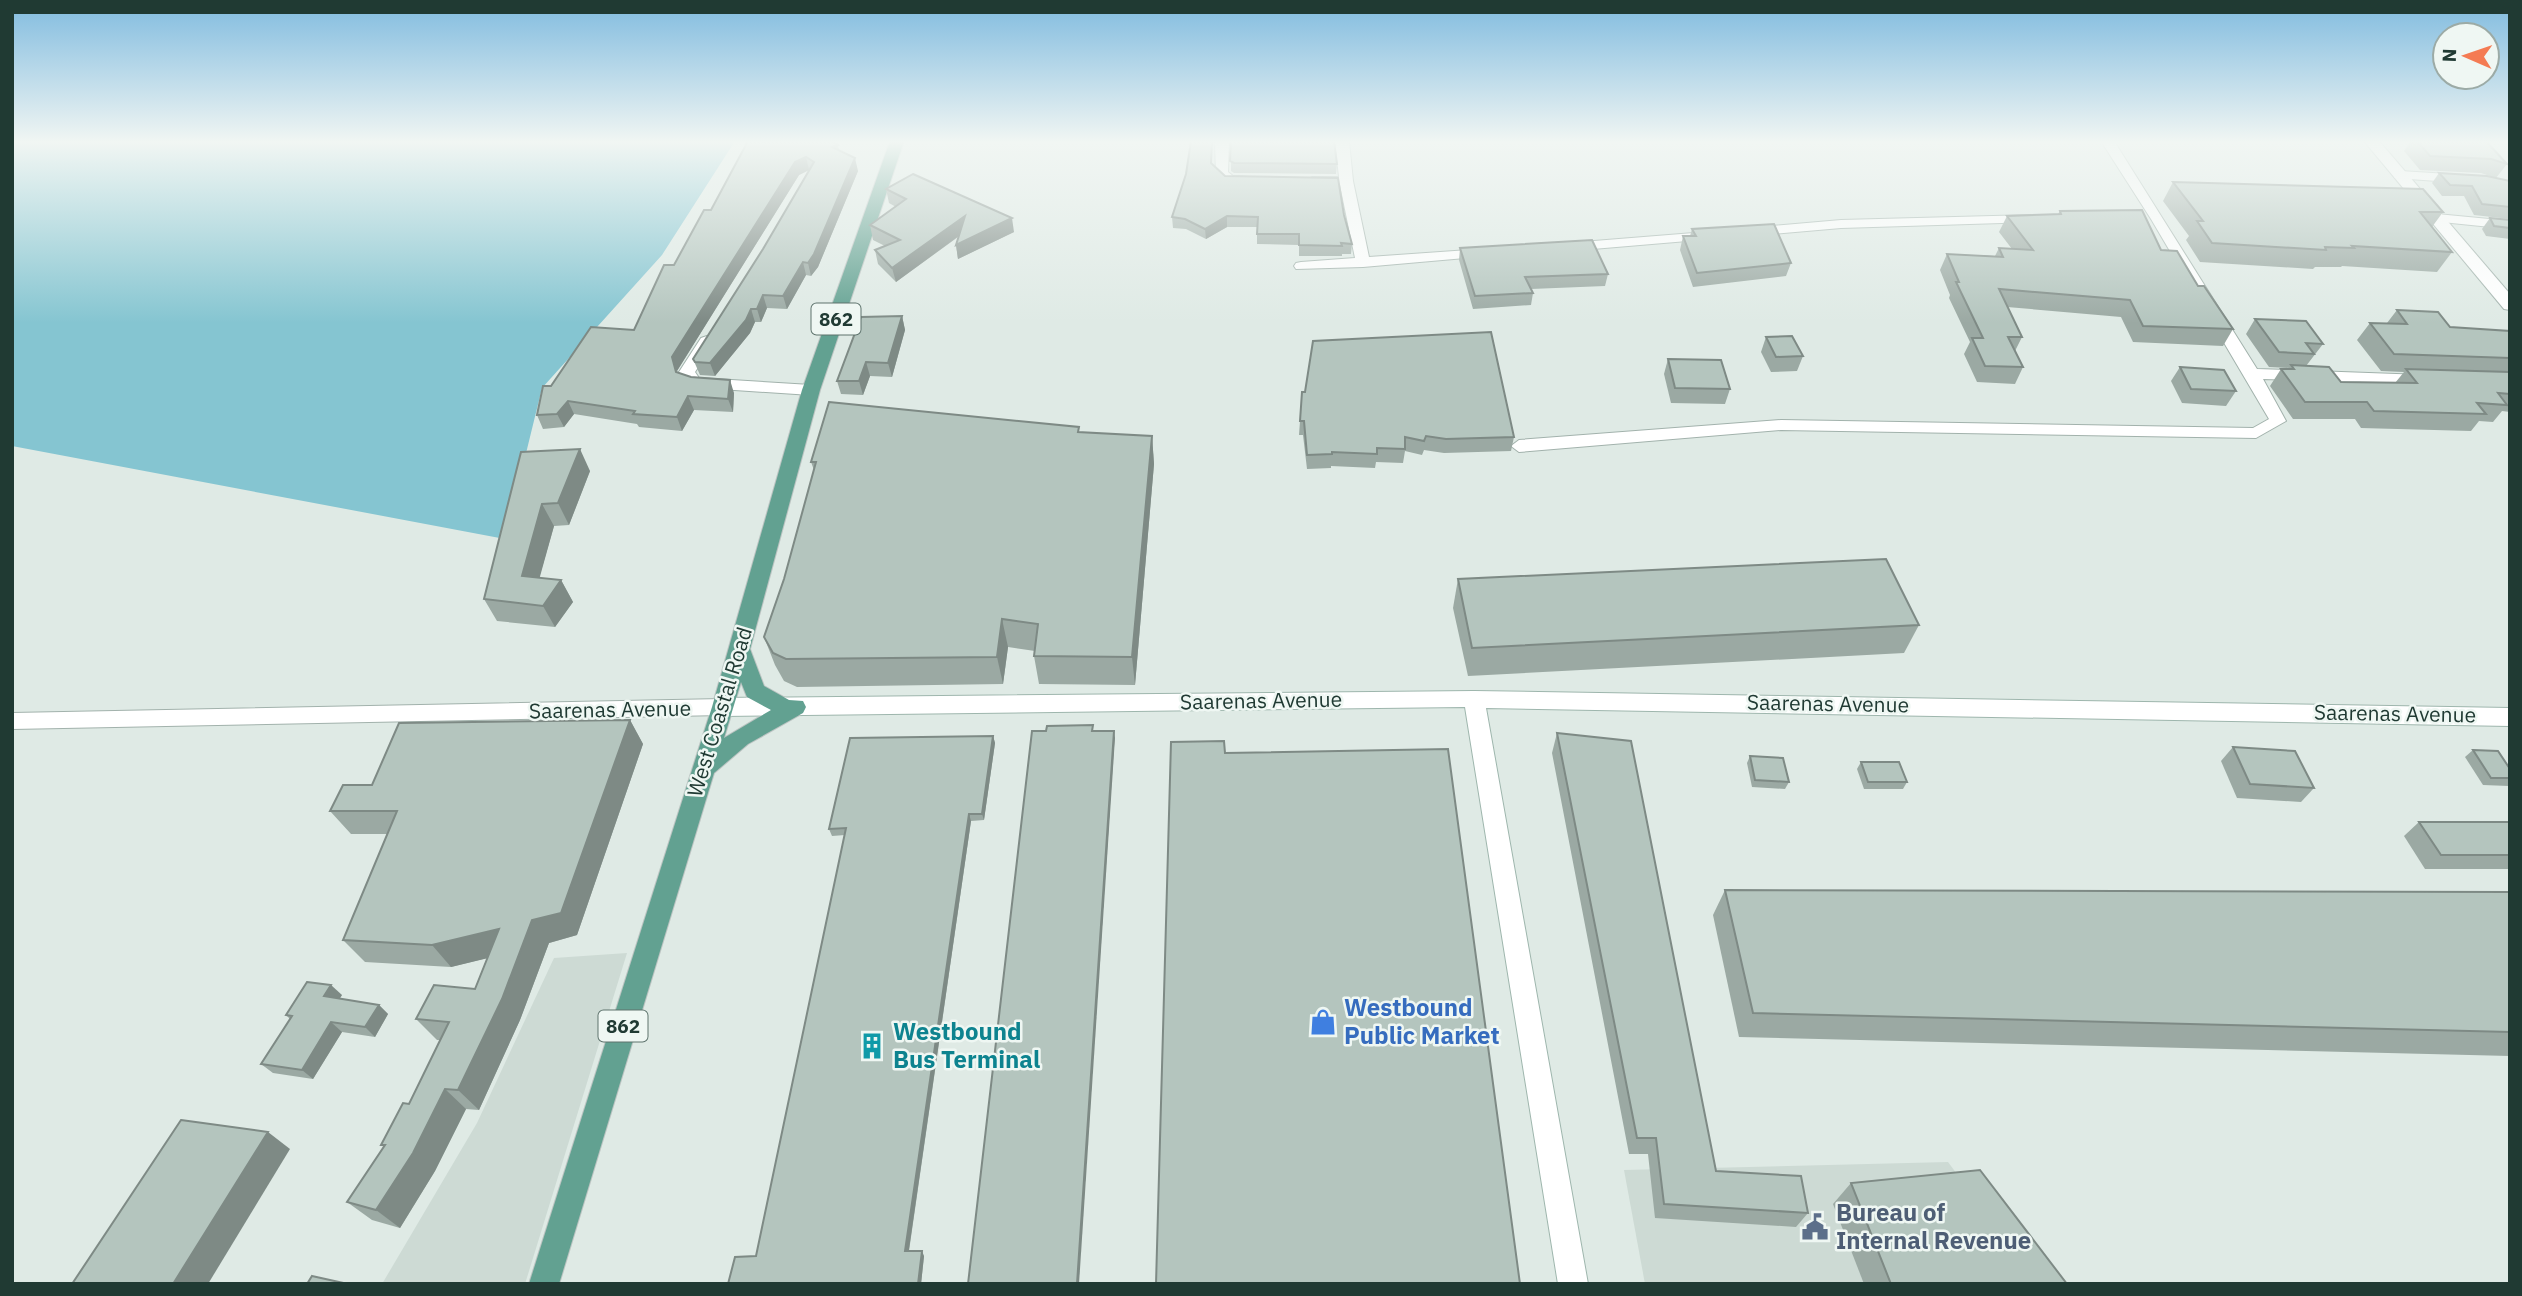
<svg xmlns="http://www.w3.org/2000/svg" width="2522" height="1296" font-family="'IBM Plex Sans',sans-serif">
<rect width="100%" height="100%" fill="#dfeae5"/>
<!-- built -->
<g fill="#cddad4">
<polygon points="627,953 525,1284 382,1284 477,1123 554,958"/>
<polygon points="1948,1162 2039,1284 1645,1284 1624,1170"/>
</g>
<!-- water -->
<polygon fill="#85c5d1" points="12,141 735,141 662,255 542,388 505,539 12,446"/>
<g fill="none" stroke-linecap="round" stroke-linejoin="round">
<!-- minor casing -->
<g stroke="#a2b2ac" stroke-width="2">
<g id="minor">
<polygon points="1215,141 1229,141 1228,172 1233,176 1249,177 1249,183 1230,184 1216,176"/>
<polygon points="1335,141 1349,141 1353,181 1369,257 1483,249 1488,250 1490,253 1488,256 1363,267 1296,269 1294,266 1296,263 1301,262 1355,258 1340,185 1312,185 1305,181 1312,177 1339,177"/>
<polygon points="2101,141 2114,141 2257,369 2424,375 2432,380 2430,384 2263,379 2286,421 2256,438 1781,430 1519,452 1511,446 1519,440 1781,420 2253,428 2269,419 2151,219"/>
<polygon points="2400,171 2481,176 2510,184 2510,192 2480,184 2395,178 2393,175"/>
<polygon points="2437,214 2510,221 2510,229 2432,221 2430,218"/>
<polygon points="2031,215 2038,219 2036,222 1841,228 1750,236 1743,232 1750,228 1841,220"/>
<polygon points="1706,232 1713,236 1711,239 1569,251 1562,247 1569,243"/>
<polygon points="707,336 715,341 695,372 699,378 811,385 819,390 811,395 690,387 682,383 679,372 701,338"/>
<polygon points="723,699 730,701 733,707 730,713 723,715 12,729 12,713"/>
</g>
</g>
<!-- tertiary casing -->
<g stroke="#a2b2ac" stroke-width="2">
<polygon id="tertiary" points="2364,141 2379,141 2510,294 2510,310 2504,309"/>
</g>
<!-- secondary casing -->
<g stroke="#9eb6ad" stroke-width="2">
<polygon id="secondary" points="1474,691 2510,708 2510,726 1486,708 1588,1284 1558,1284 1465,707 723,716 715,713 712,707 715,701 723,698"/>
</g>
<!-- primary casing -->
<g stroke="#bcc4c2" stroke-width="2">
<path id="primary" d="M890 141H904L820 390 750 649 764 686 789 700 803 701 806 707 803 713 748 744 714 773 559 1284H529L712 707 802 390ZM741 682 747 697 771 710 724 738Z"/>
</g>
<!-- minor -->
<use href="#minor" fill="#fff" fill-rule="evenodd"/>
<!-- tertiary -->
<use href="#tertiary" fill="#fff" fill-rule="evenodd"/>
<!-- secondary -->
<use href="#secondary" fill="#fff" fill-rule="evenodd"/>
<!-- primary -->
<use href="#primary" fill="#62a191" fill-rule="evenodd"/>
</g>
<!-- wall -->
<g fill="#9ba9a3">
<polygon points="748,141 835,141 835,143 838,145 839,150 858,171 818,267 811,276 806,275 787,309 767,308 761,322 755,322 750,333 715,376 700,375 693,359 763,249 809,170 799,175 677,371 677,373 734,393 733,412 694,410 682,431 639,427 637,424 574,414 564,427 543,429 537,415 551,386 634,330 674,265 711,210"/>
<polygon points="1231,141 1337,164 1336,174 1234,173 1231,171"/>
<polygon points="2411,141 2486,141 2507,164 2496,178 2481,173 2420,170 2404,151"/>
<polygon points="1212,164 1225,176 1344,215 1352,244 1351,254 1342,254 1342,256 1299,256 1299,245 1257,244 1257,227 1227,227 1206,239 1186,229 1173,228 1172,217 1186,174"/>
<polygon points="2439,173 2510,181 2510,219 2474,215 2464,196 2442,196 2432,183"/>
<polygon points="2173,182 2443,212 2432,227 2452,252 2437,272 2342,266 2341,267 2315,267 2313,269 2200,262 2186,240 2189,236 2163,201"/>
<polygon points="886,189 1014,232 958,259 956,245 958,237 896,282 878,264 875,250 885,246 873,240 870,225 896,207 889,203"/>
<polygon points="2060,211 2161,250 2198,286 2233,329 2223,346 2133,342 2121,317 2007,307 2022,337 2015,351 2023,367 2015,384 1977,382 1964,354 1970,342 1949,298 1950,295 1940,270 1947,254 1995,256 1999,248 2012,249 1999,232 2007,216 2058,214"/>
<polygon points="2490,218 2510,220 2510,239 2486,236 2482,229"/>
<polygon points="1692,229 1791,263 1786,276 1693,287 1680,250 1683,236 1690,236"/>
<polygon points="1460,248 1608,274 1605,286 1531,289 1533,293 1531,305 1473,309 1459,260"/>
<polygon points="2397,310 2450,327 2510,331 2510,412 2502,411 2493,422 2479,421 2471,431 2361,428 2355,419 2293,419 2270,386 2281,369 2288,369 2290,368 2269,367 2246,334 2255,319 2323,344 2306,366 2341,382 2395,383 2404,372 2381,371 2357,340 2370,323 2387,323"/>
<polygon points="902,316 905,330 892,377 870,376 863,395 841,394 837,381"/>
<polygon points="1766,337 1803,356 1797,371 1771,372 1761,352"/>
<polygon points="1668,359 1730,389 1725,404 1671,403 1664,374"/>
<polygon points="2180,367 2236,391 2226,406 2182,403 2171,381"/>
<polygon points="1300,421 1514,437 1511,451 1444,453 1424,450 1422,455 1405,451 1403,463 1376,462 1375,468 1331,466 1331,468 1307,469 1303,435 1299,435"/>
<polygon points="1079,427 1079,432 1152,436 1154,464 1135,685 1039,684 1034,656 1035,651 1008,647 1003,684 797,687 784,681 775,665 764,637 784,579 814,470 811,462"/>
<polygon points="521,452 590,471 569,525 554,526 539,578 561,580 573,602 555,627 497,621 484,599"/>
<polygon points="1458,579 1919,625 1904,653 1468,676 1453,608"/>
<polygon points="630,720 643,744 577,935 549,943 520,1020 479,1110 466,1109 435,1171 400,1228 372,1220 347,1202 384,1147 381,1145 409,1104 440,1040 437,1040 416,1019 475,989 487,958 451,967 365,962 343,940 387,834 351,834 330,811 372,785"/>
<polygon points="1557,733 1716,1171 1808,1213 1796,1227 1655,1218 1648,1154 1629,1154 1552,753"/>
<polygon points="993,736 995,743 984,820 971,821 909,1251 924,1256 921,1284 728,1284 756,1256 845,835 832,836 829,829"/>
<polygon points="2233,747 2314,788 2301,802 2237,798 2221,761"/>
<polygon points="2473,750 2510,769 2510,784 2509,786 2483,785 2465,757"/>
<polygon points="1750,756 1789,782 1785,789 1752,787 1747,763"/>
<polygon points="1861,762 1907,782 1903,789 1864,789 1857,769"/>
<polygon points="2419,822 2510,822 2510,869 2425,869 2404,836"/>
<polygon points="1725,890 2510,892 2510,1056 1739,1037 1713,915"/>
<polygon points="342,995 339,999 379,1005 388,1014 375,1037 342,1032 313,1079 273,1073 261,1064 290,1019 286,1015"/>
<polygon points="1851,1183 2067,1284 1864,1284 1833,1204"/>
</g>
<!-- shaded-wall -->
<g fill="#7e8a85">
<polygon points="806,157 809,170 799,175 677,371 681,385 672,357 795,162"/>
<polygon points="855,158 858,171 818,267 811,276 808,263"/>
<polygon points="965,216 967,230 896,282 892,268"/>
<polygon points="1227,216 1227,227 1206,239 1205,229"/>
<polygon points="1012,218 1014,232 958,259 956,245"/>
<polygon points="803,262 806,275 787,309 783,296"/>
<polygon points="763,295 767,308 761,322 757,309"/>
<polygon points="751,309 755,322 750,333 715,376 710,363"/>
<polygon points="902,316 905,330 892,377 888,363"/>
<polygon points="866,362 870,376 863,395 859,381"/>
<polygon points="730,380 734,393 733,412 728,399"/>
<polygon points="688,396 694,410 682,431 677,417"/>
<polygon points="568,401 574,414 564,427 557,414"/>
<polygon points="1152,436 1154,464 1135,685 1132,657"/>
<polygon points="580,449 590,471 569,525 558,503"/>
<polygon points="542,504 554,526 534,598 522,576"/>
<polygon points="561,580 573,602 555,627 543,606"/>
<polygon points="1002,619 1008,647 1003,684 997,657"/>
<polygon points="630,720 643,744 577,935 549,943 520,1020 479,1110 458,1090 532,920"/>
<polygon points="1114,731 1115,738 1079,1284 1077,1284"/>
<polygon points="993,736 995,743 984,820 982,814"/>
<polygon points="969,814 971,821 908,1256 905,1251"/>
<polygon points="499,929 517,951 451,967 432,945"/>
<polygon points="331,985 342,995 335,1006 324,996"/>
<polygon points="379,1005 388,1014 375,1037 365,1027"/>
<polygon points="331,1022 342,1032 313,1079 302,1070"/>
<polygon points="445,1089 466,1109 435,1171 400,1228 376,1210"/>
<polygon points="268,1132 290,1149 208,1284 173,1284"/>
<polygon points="922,1251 924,1256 921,1284 918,1284"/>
</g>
<!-- building -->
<g fill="#b4c5be" stroke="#7e8a85" stroke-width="2">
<polygon points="748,141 831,141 838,145 832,147 855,158 814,254 808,263 803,262 783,296 763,295 757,309 751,309 746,320 710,363 695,362 693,359 763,249 814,162 806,157 795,162 672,357 676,372 691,377 730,380 728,399 688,396 677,417 633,414 635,411 568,401 557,414 537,415 543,386 551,386 591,327 634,330 664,265 674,265 704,210 711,210"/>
<polygon points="1191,141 1212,141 1211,163 1225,176 1338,178 1344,215 1352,244 1341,243 1342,246 1299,245 1299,234 1257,234 1258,217 1227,216 1205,229 1185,219 1172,217 1186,174"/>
<polygon points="1231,141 1334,141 1337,164 1234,163 1230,161"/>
<polygon points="2417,141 2486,141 2507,164 2491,159 2430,156"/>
<polygon points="2439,173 2487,176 2510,181 2510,207 2482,204 2472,186 2450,185"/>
<polygon points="913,174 1012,218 956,245 965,216 892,268 875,250 900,240 870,225 906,199 886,189"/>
<polygon points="2173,182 2423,189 2443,212 2420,212 2452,252 2352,246 2354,248 2325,247 2326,250 2212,243 2197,221 2203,221"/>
<polygon points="2142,210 2161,250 2177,251 2198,286 2204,286 2233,329 2143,326 2130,300 1999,289 2022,337 2008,337 2023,367 1985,366 1972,338 1983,338 1956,282 1959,282 1947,254 2003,257 1999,248 2033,250 2007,216 2061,214 2060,211"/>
<polygon points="2490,218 2510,220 2510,228 2494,226"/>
<polygon points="1774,224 1791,263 1697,273 1683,236 1696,236 1692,229"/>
<polygon points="1592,240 1608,274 1525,277 1533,293 1475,296 1460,248"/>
<polygon points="2397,310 2438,312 2450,327 2510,331 2510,358 2394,354 2370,323 2407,324"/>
<polygon points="902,316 888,363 866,362 859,381 837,381 861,317"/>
<polygon points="2255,319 2306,321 2323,344 2306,343 2314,354 2279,352"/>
<polygon points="1491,332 1514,437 1446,439 1426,436 1424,441 1405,437 1405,449 1377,448 1377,454 1332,452 1332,454 1307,455 1304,421 1300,421 1302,392 1305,392 1313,341"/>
<polygon points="1792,336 1803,356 1776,357 1766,337"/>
<polygon points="1668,359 1721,360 1730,389 1675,388"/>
<polygon points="2291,365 2329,367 2341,382 2417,383 2406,369 2510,372 2510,394 2498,393 2507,405 2477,403 2486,414 2374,411 2367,402 2305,402 2281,369 2294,369"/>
<polygon points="2180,367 2224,370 2236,391 2191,389"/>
<polygon points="829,402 1079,427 1078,432 1152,436 1132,657 1034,656 1038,624 1002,619 997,657 786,659 773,653 764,637 784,579 816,462 811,462"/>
<polygon points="580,449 558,503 542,504 522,576 561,580 543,606 484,599 521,452"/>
<polygon points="1886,559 1919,625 1472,648 1458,579"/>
<polygon points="630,720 561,913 532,920 502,999 458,1090 445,1089 413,1153 376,1210 347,1202 385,1145 381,1145 403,1103 409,1104 449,1022 416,1019 434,985 475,989 499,929 432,945 343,940 397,811 330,811 343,785 372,785 399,723"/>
<polygon points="1093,725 1092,731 1114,731 1077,1284 968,1284 1032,731 1046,731 1047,726"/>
<polygon points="1557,733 1631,741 1716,1171 1801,1176 1808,1213 1664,1204 1656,1138 1637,1138"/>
<polygon points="993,736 982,814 969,814 905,1251 922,1251 918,1284 728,1284 735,1257 756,1256 846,828 829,829 850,738"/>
<polygon points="1224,741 1225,753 1448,749 1520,1284 1156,1284 1171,742"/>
<polygon points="2233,747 2295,751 2314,788 2250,784"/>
<polygon points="2473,750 2498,751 2510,769 2510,778 2491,778"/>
<polygon points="1750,756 1783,758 1789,782 1755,780"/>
<polygon points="1861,762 1899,762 1907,782 1868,782"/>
<polygon points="2419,822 2510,822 2510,855 2441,855"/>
<polygon points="1725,890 2510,892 2510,1032 1753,1013"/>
<polygon points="307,982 331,985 324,996 379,1005 365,1027 331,1022 302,1070 261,1064 292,1016 286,1015"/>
<polygon points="181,1120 268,1132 173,1284 72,1284"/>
<polygon points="1980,1170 2067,1284 1891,1284 1851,1183"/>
<polygon points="312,1276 348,1284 307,1284"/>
</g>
<!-- sky -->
<linearGradient id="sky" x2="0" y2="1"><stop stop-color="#80bbdf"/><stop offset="0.44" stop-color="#f1f6f3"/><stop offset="1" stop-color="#f1f6f3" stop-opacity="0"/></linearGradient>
<rect width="2522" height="323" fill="url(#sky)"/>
<!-- icons -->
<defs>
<g id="shop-bare" transform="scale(2.1)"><path d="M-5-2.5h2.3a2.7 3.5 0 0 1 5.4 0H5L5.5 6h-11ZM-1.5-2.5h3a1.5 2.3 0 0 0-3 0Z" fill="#3f7fe0" stroke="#eff7f3" stroke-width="2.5" paint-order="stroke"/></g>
<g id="building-bare" transform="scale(2.1)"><path d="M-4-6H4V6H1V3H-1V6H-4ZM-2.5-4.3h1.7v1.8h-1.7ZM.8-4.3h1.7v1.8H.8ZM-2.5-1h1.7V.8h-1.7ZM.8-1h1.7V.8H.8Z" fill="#0f9aa8" stroke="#eff7f3" stroke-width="2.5" paint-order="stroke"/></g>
<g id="civic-bare" transform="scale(2.1)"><path d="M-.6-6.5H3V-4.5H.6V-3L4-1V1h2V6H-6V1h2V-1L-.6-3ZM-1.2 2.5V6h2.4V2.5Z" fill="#5c6f8a" stroke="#eff7f3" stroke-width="2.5" paint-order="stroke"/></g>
</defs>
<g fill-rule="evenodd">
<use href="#shop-bare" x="1323" y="1022"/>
<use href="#building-bare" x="872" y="1046"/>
<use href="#civic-bare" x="1815" y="1227"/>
</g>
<g text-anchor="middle" stroke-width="5" stroke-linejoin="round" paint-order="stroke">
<!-- shield labels -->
<g fill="#eff7f3" stroke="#5e736d" stroke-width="2">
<rect x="811.5" y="303.5" width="49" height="31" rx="5"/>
<rect x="598.5" y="1010.5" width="49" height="31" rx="5"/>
</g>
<g font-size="19" font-weight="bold" fill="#203a33">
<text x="836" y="326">862</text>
<text x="623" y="1033">862</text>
</g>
<!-- street labels -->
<g font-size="21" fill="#203a33" stroke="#eff7f3">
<text transform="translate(1261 701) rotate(-1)" y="7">Saarenas Avenue</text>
<text transform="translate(1828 704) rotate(1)" y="7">Saarenas Avenue</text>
<text transform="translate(610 710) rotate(-1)" y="7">Saarenas Avenue</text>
<text transform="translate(720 712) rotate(-73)" y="7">West Coastal Road</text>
<text transform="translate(2395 714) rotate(1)" y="7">Saarenas Avenue</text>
</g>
<!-- near-shop labels -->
<g font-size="24" font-weight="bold" fill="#366cbe" stroke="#eff7f3" text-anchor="start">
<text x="1344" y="1016">Westbound<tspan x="1344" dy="28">Public Market</tspan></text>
</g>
<!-- near-culture labels -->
<g font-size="24" font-weight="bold" fill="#0d838f" stroke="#eff7f3" text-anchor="start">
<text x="893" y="1040">Westbound<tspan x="893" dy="28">Bus Terminal</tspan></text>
</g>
<!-- near-service labels -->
<g font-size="24" font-weight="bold" fill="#4e5e75" stroke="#eff7f3" text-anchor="start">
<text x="1836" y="1221">Bureau of<tspan x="1836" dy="28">Internal Revenue</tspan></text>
</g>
</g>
<!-- border -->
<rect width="2522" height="1296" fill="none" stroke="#203a33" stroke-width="28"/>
<!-- north arrow -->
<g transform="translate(2466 56) rotate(272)"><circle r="33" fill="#eff7f3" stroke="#9caba6" stroke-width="2"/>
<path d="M0-5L12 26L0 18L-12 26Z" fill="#f47b53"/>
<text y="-10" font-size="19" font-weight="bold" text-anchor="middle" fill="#203a33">N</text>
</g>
</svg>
